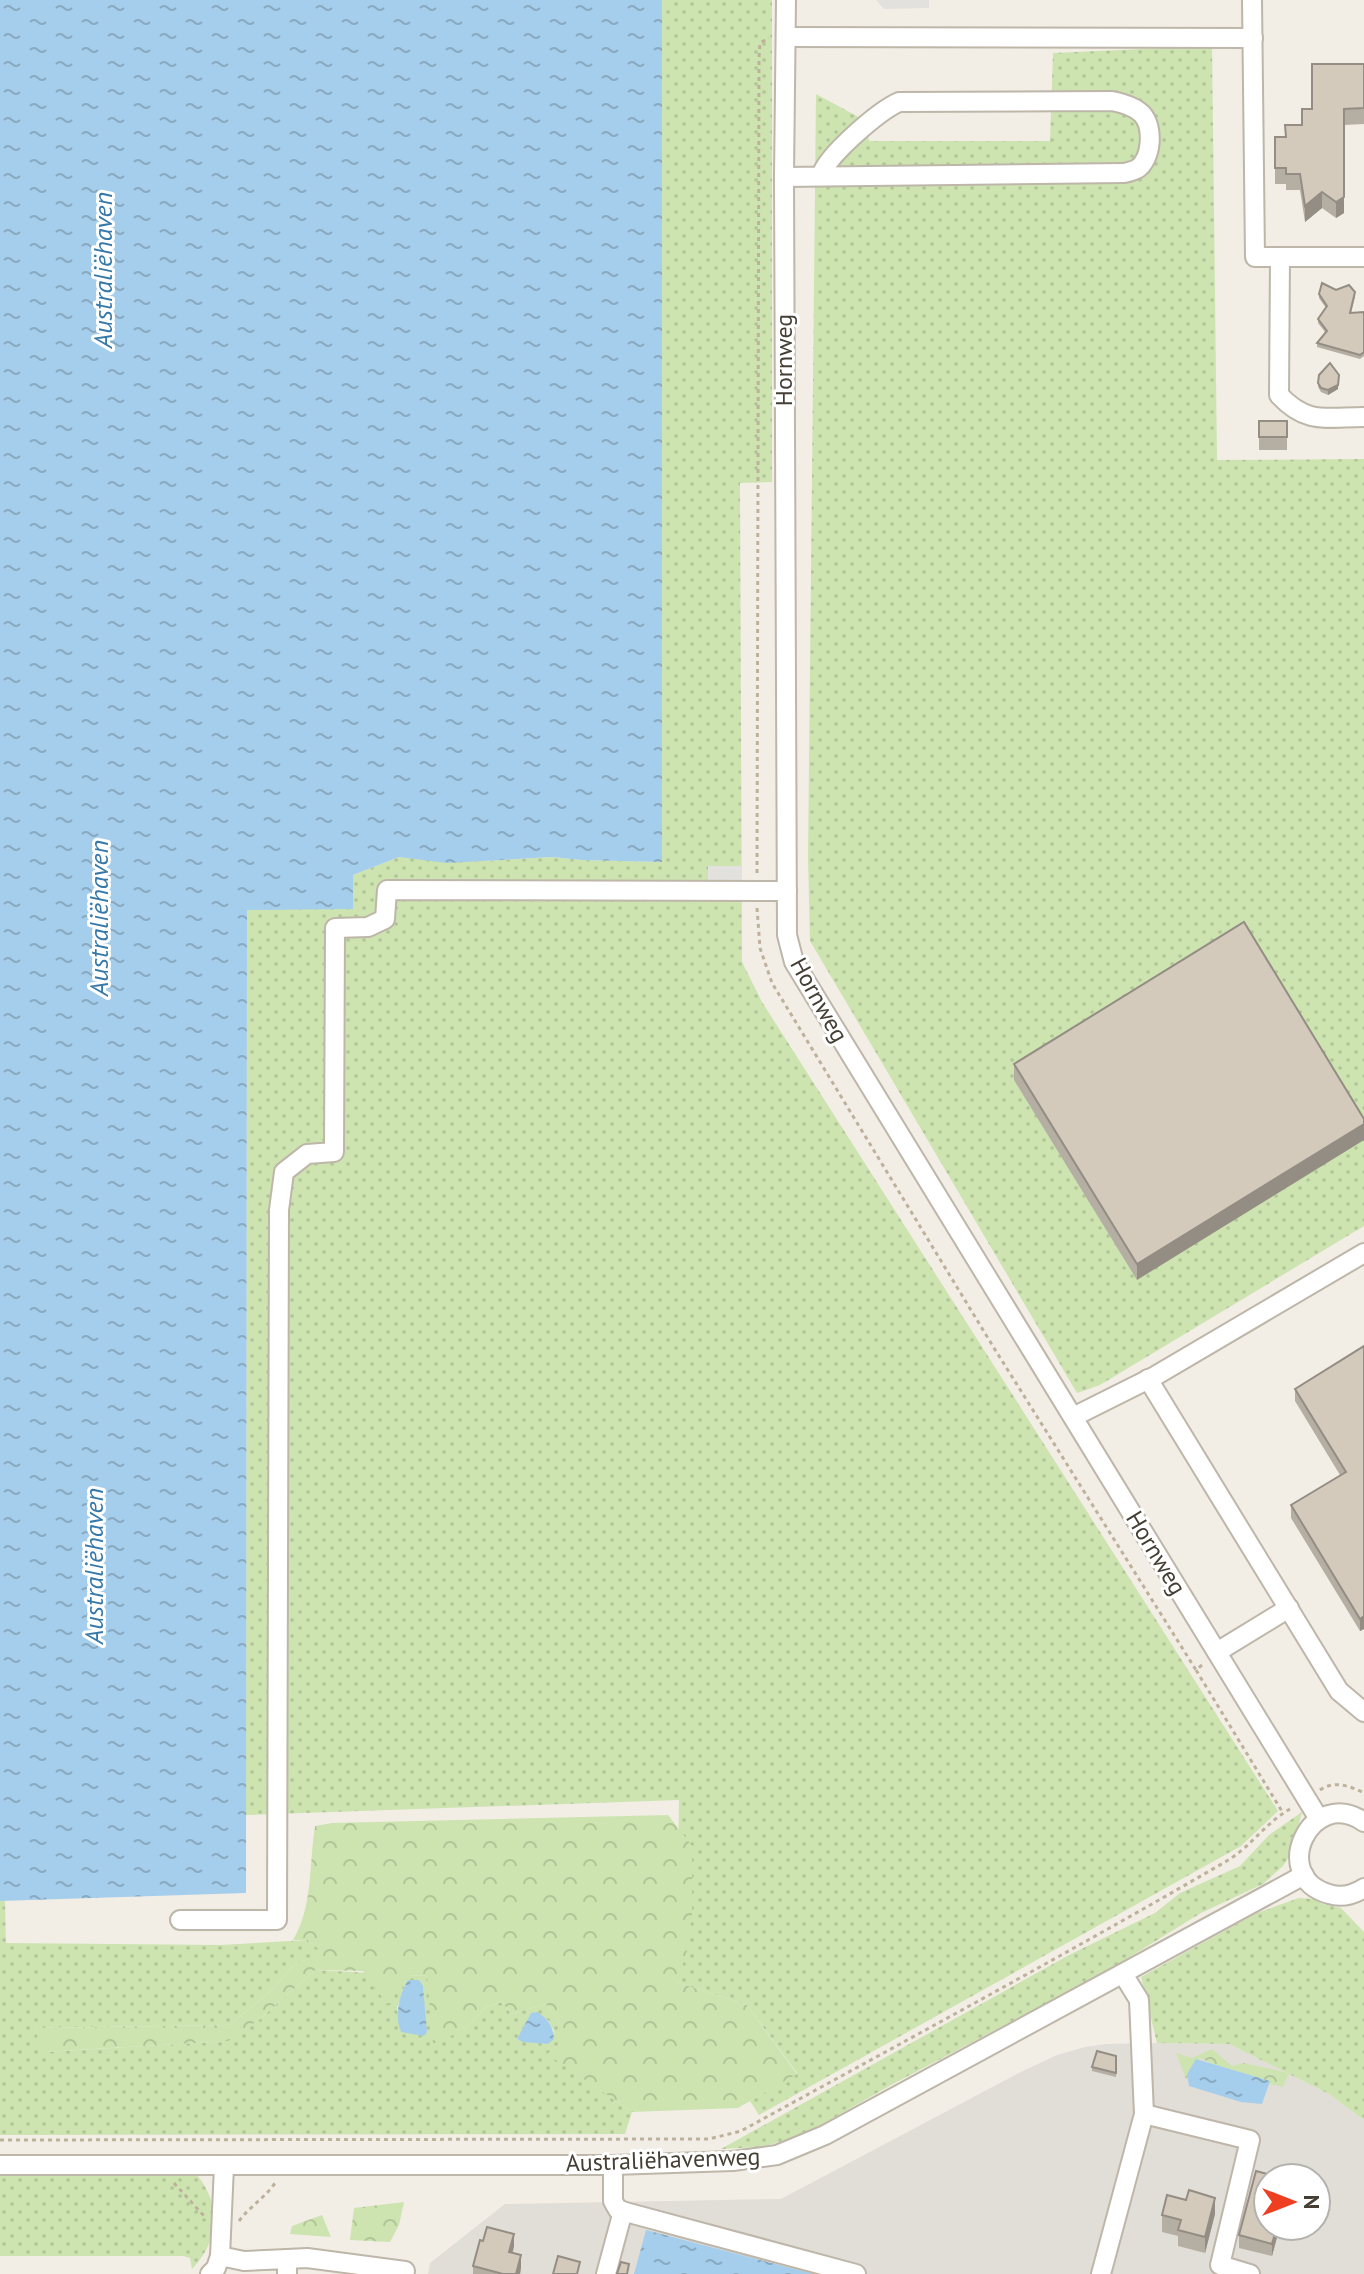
<svg xmlns="http://www.w3.org/2000/svg" width="1364" height="2274" font-family="'PT Sans',sans-serif">
<defs>
<pattern id="grass-dots" width="8" height="8" patternUnits="userSpaceOnUse" patternTransform="scale(2)"><rect width="8" height="8" fill="#cde4b0"/><path d="M2 2h.1M6 6h.1" fill="none" stroke="#b1c598" stroke-width="1.8" stroke-linecap="round"/></pattern>
<pattern id="forest-crowns" width="20" height="18" patternUnits="userSpaceOnUse" patternTransform="scale(2)"><rect width="20" height="18" fill="#cde4b0"/><path d="M2 6a3 3 0 1 1 6 0M12 15a3 3 0 1 1 6 0" fill="none" stroke="#b1c598"/></pattern>
<pattern id="water-ripples" width="26" height="14" patternUnits="userSpaceOnUse" patternTransform="scale(2)"><rect width="26" height="14" fill="#a5ceec"/><path d="M2 4q2-2 4 0t4 0M15 11q2-2 4 0t4 0" fill="none" stroke="#88a9c0"/></pattern>
</defs>
<rect width="100%" height="100%" fill="#f2eee6"/>
<!-- industrial -->
<path fill="#e1ddd7" fill-rule="evenodd" d="M1157 2043 1229 2044 1329 2094 1364 2120V2274H428L430 2263 505 2204 781 2199 1021 2072 1057 2055 1085 2047 1106 2044ZM1268 2178H1316V2226H1268Z"/>
<!-- grass -->
<g fill="url(#grass-dots)" fill-rule="evenodd">
<polygon points="662,0 772,0 772,482 740,483 742,962 762,1002 1278,1811 1241,1846 759,2115 750,2101 797,2073 747,2005 676,1982 679,1800 246,1815 247,909 353,909 353,875 399,857 484,861 552,857 581,860 662,862"/>
<polygon points="1212,46 1217,460 1364,459 1364,1226 1100,1385 1077,1393 810,941 808,857 816,94 866,121 869,141 1050,141 1053,53"/>
<polygon points="1302,1812 1291,1854 1283,1866 1263,1884 1201,1913 1104,1973 891,2085 802,2136 761,2147 721,2149 1069,1955 1155,1913 1180,1893 1240,1866 1269,1835"/>
<polygon points="1299,1898 1313,1899 1323,1904 1341,1908 1364,1932 1364,2120 1329,2094 1229,2044 1157,2043 1141,1977 1257,1913"/>
<path d="M0 1901H5L6 1943 221 1945 308 1940 323 1952 293 1966 271 1991 229 2025 34 2028 45 2052 227 2041 260 2019 315 1970 427 1976 464 2030 486 2007 502 2002 511 2014 546 2004 560 2023V2044L548 2054 632 2112 625 2134 0 2135ZM405 1985 423 1986 426 2032H401L397 2008ZM531 2013 548 2020 554 2031 548 2044 518 2040Z"/>
<path d="M0 2175H197C222 2206 219 2241 192 2269L190 2258 183 2256H0Z"/>
</g>
<!-- forest -->
<g fill="url(#forest-crowns)">
<path d="M668 1815 692 1846V1915L686 1956 676 1982 747 2005 797 2074 738 2108 632 2112 547 2054 560 2044V2023L546 2004 511 2014 502 2002 486 2007 464 2030 433 2044 427 1976 404 1975 389 2007 363 1971 315 1970 260 2019 228 2041 44 2052 34 2028 229 2025 271 1991 293 1966 322 1952 308 1940H293C313 1907 309 1864 315 1826L332 1823Z"/>
<polygon points="1212,2049 1232,2066 1243,2063 1289,2073 1283,2087 1239,2076 1200,2058 1186,2079 1176,2053 1192,2058"/>
<polygon points="404,2202 399,2225 390,2242 350,2240 354,2208"/>
<polygon points="322,2215 331,2237 290,2234 292,2226"/>
</g>
<!-- parking -->
<g fill="#e3e1de">
<polygon points="876,0 929,0 929,8 884,9"/>
<rect x="708" y="866" width="34" height="18"/>
</g>
<!-- water -->
<g fill="url(#water-ripples)">
<polygon points="0,0 662,0 662,862 581,860 552,857 447,863 399,857 353,875 353,909 247,910 246,1893 0,1901"/>
<path d="M408 1980H419L423 1986 427 2032 424 2036 401 2032C394 2014 399 1996 408 1980Z"/>
<path d="M537 2012C548 2019 553 2025 554 2039L548 2044 523 2042 517 2039 531 2013Z"/>
<polygon points="1196,2059 1270,2081 1262,2104 1241,2102 1189,2086 1187,2074"/>
<polygon points="646,2230 814,2274 634,2274"/>
</g>
<g fill="none" stroke-linecap="round" stroke-linejoin="round">
<!-- minor casing -->
<g stroke="#bdb6a9" stroke-width="22">
<g id="minor">
<polyline points="786,0 784,177 787,935 794,962 1319,1819"/>
<path d="M1252 0 1255 257H1280L1279 395C1307 425 1326 417 1364 417"/>
<polyline points="786,37 1253,38"/>
<path d="M784 177 1124 173C1125 173 1136 170 1137 169 1152 159 1154 127 1142 114 1134 106 1122 103 1112 101L899 102C879 111 826 156 821 176"/>
<polyline points="1280,257 1364,257"/>
<polyline points="1148,1379 1339,1691 1364,1712"/>
<polyline points="1073,1417 1155,1376 1364,1253"/>
<polyline points="1217,1652 1289,1608"/>
<path d="M1364 1822C1311 1785 1268 1877 1329 1894 1341 1898 1353 1895 1364 1888"/>
<polyline points="180,1920 277,1920 279,1210 284,1172 307,1154 334,1152 335,928 368,927 385,919 387,890 787,891"/>
<polyline points="1144,2114 1250,2140 1220,2265 1250,2274"/>
<polyline points="0,2165 613,2165 733,2161 777,2155 825,2135 1304,1875"/>
<polyline points="613,2165 613,2201 618,2210 856,2274"/>
<polyline points="220,2256 244,2261 287,2259 287,2274"/>
<polyline points="287,2259 307,2258 405,2271"/>
<polyline points="210,2274 216,2268 220,2256 224,2166"/>
<polyline points="606,2274 623,2211"/>
<polyline points="1101,2274 1144,2114 1139,2000 1123,1974"/>
</g>
</g>
<!-- path -->
<g stroke="#beb19b" stroke-width="3" stroke-dasharray="4 4" stroke-linecap="butt">
<polyline points="757,873 759,58 760,43 769,38"/>
<polyline points="757,908 760,948 772,983 994,1348 1196,1670"/>
<polyline points="1202,1665 1196,1670 1283,1813"/>
<path d="M1320 1790C1334 1780 1350 1786 1364 1793"/>
<path d="M0 2140 709 2139 741 2131C903 2042 1065 1955 1225 1862 1250 1848 1265 1823 1290 1809"/>
<polyline points="174,2183 204,2216"/>
<path d="M239 2221C250 2206 265 2198 275 2183"/>
</g>
<!-- minor -->
<use href="#minor" stroke="#fff" stroke-width="18"/>
</g>
<!-- wall -->
<g fill="#b5aea2">
<polygon points="1364,64 1364,124 1344,125 1344,213 1336,218 1322,208 1305,222 1300,190 1286,190 1286,184 1275,184 1275,137 1285,137 1302,125 1312,109"/>
<polygon points="1336,290 1355,297 1351,313 1364,312 1364,356 1360,359 1317,347 1317,343 1325,332 1318,323 1318,319 1326,308 1319,298 1319,294"/>
<polygon points="1319,375 1339,375 1338,389 1328,395 1321,392 1318,387"/>
<rect x="1259" y="421" width="28" height="29"/>
<polygon points="1244,922 1137,1280 1014,1080 1014,1064"/>
<polygon points="1364,1346 1364,1629 1360,1631 1291,1518 1291,1505 1340,1475 1295,1401 1295,1389"/>
<polygon points="1116,2056 1116,2077 1092,2071 1092,2067"/>
<polygon points="1215,2214 1205,2253 1178,2246 1178,2236 1162,2232 1162,2215"/>
<polygon points="1280,2226 1272,2256 1239,2248 1239,2235"/>
<polygon points="514,2246 513,2252 521,2267 520,2274 473,2274 473,2266"/>
</g>
<!-- shaded-wall -->
<g fill="#948d84">
<polygon points="1322,192 1322,208 1305,222 1305,206"/>
<polygon points="1344,197 1344,213 1336,218 1336,202"/>
<polygon points="1338,385 1338,389 1328,395 1328,390"/>
<polygon points="1364,1124 1364,1140 1137,1280 1137,1264"/>
<polygon points="1364,1616 1364,1629 1360,1631 1360,1619"/>
<polygon points="1215,2198 1215,2214 1205,2253 1205,2237"/>
<polygon points="1277,2226 1280,2226 1272,2256 1272,2244"/>
<polygon points="514,2234 514,2246 509,2264 509,2252"/>
<polygon points="521,2255 521,2267 520,2274 516,2274"/>
</g>
<!-- building -->
<g fill="#d3cabc" stroke="#948d84" stroke-width="2">
<polygon points="1312,64 1364,64 1364,108 1344,109 1344,197 1336,202 1322,192 1305,206 1300,174 1286,174 1286,168 1275,168 1275,137 1286,137 1285,125 1302,125 1302,109 1312,109"/>
<polygon points="1322,283 1336,290 1349,285 1355,292 1350,313 1364,312 1364,352 1360,355 1317,343 1327,331 1318,319 1327,306 1319,294"/>
<polygon points="1330,363 1339,375 1338,385 1328,390 1321,388 1318,383 1319,375"/>
<rect x="1259" y="421" width="28" height="16"/>
<polygon points="1244,922 1364,1119 1364,1124 1137,1264 1014,1064"/>
<polygon points="1364,1346 1364,1616 1360,1619 1291,1505 1346,1472 1295,1389"/>
<polygon points="1097,2051 1116,2056 1116,2073 1092,2067"/>
<polygon points="1256,2171 1282,2178 1268,2178 1268,2226 1277,2226 1272,2244 1239,2235"/>
<polygon points="1189,2190 1215,2198 1205,2237 1178,2230 1181,2220 1162,2215 1167,2195 1186,2200"/>
<polygon points="487,2227 514,2234 509,2252 521,2255 516,2274 503,2274 473,2266 480,2240 483,2241"/>
<polygon points="558,2256 580,2262 577,2274 553,2274"/>
<polygon points="621,2262 629,2264 627,2274 617,2274"/>
</g>
<g text-anchor="middle" stroke-width="6" stroke-linejoin="round" paint-order="stroke">
<!-- street labels -->
<g font-size="24" fill="#443e35" stroke="#fff">
<text transform="translate(784 360) rotate(-90)" y="8">Hornweg</text>
<text transform="translate(819 1000) rotate(61)" y="8">Hornweg</text>
<text transform="translate(1156 1553) rotate(59)" y="8">Hornweg</text>
<text transform="translate(663 2160) rotate(-2)" y="8">Australiëhavenweg</text>
</g>
<!-- water labels -->
<g font-size="26" font-style="italic" fill="#3578a9" stroke="#fff">
<text transform="translate(103 270) rotate(-90)" y="9">Australiëhaven</text>
<text transform="translate(99 918) rotate(-90)" y="9">Australiëhaven</text>
<text transform="translate(94 1566) rotate(-90)" y="9">Australiëhaven</text>
</g>
</g>
<!-- north arrow -->
<g transform="translate(1292 2202) rotate(90)"><circle r="38" fill="#ffffff" stroke="#b4b2ae" stroke-width="2"/>
<path d="M0-6L14 30L0 20L-14 30Z" fill="#ee4021"/>
<text y="-12" font-size="22" font-weight="bold" text-anchor="middle" fill="#443e35">N</text>
</g>
</svg>
